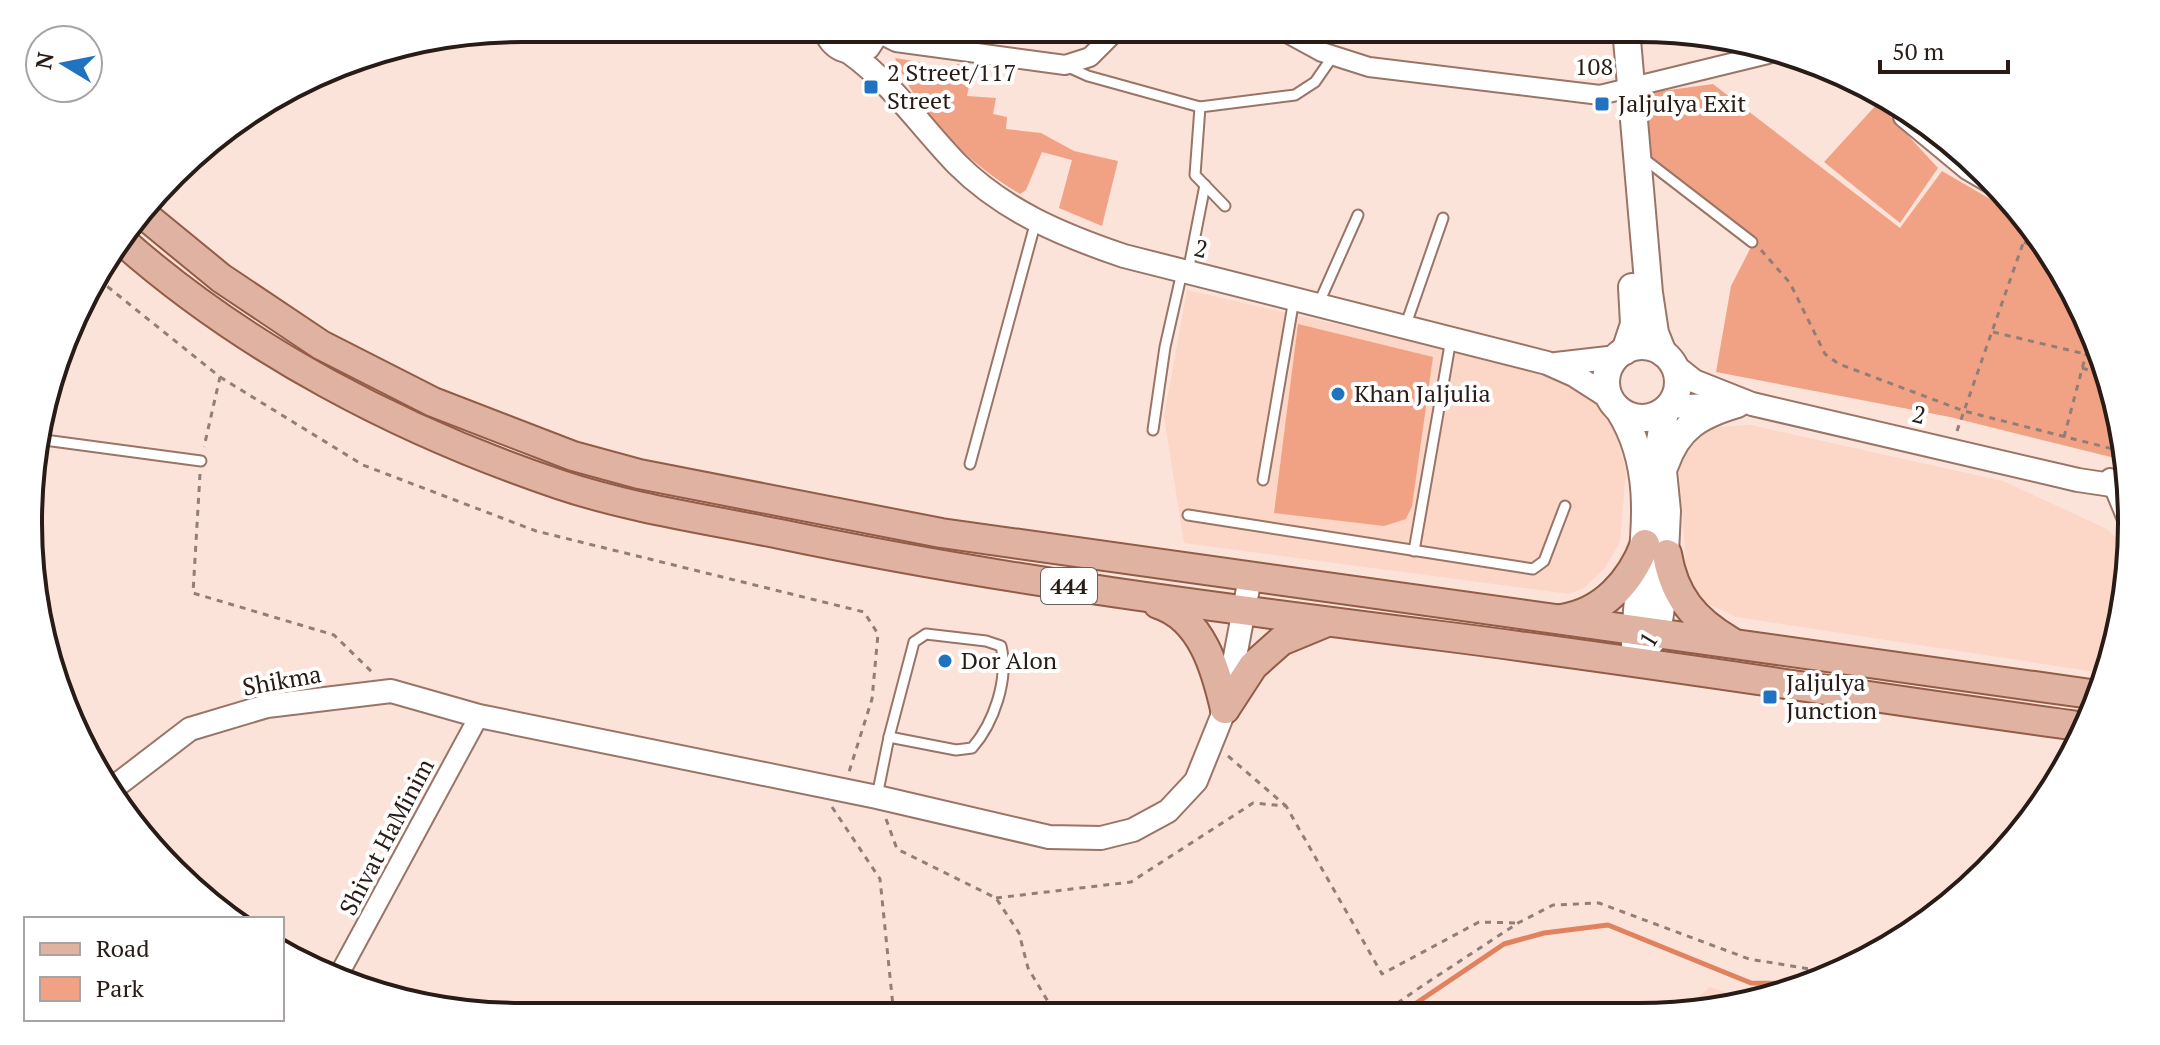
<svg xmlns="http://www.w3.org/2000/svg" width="2160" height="1045" font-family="'PT Serif',serif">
<rect width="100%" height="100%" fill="#fce3da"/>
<!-- built -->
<g fill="#fcd6c7">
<polygon points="1187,290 1497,361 1553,378 1596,403 1615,431 1626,470 1620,542 1605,568 1584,588 1569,594 1184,543 1164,417"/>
<polygon points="1750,425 2003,481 2107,529 2127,549 2102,673 1736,617 1698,599 1686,565 1678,456 1698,436 1716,427"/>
<polygon points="1710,987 1750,1000 1702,1013 1679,1013"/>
</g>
<!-- green -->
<g fill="#f1a285">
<path d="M895 58 925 63V81L954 82 957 64 973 67 967 96 996 98 993 114 1007 117 1006 129 1041 133 1074 151 1118 161 1102 226 1059 208 1072 160 1042 152 1026 190 1020 194C967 162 919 116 895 58Z"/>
<polygon points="1713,84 1900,228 1942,171 2014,213 2095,334 2119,459 1950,417 1716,372 1731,286 1751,247 1644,150 1640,94"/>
<polygon points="1878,103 1938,168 1900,223 1824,162"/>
<polygon points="1298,324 1433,357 1412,506 1406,519 1384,526 1274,513"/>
</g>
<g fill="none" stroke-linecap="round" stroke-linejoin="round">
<!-- stream -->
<polyline stroke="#e1825e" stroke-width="5" points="1400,1014 1504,944 1544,933 1608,925 1751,983 1809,984"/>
<!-- service casing -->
<g stroke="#997568" stroke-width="13">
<g id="service">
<polyline points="1068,67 1088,76 1200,107 1295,95 1315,82 1333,56"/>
<polyline points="1200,107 1195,175 1225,206"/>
<polyline points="1643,158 1752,242"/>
<polyline points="1188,272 1205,185"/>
<polyline points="1318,305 1358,215"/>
<polyline points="1405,327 1443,218"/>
<polyline points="1153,430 1165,347 1182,272"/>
<polyline points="37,439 201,461"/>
<polyline points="970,464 1036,221"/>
<polyline points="1263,480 1294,299"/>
<polyline points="1188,515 1533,569 1544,561 1565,506"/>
<polyline points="1414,551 1451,339"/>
<path d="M926 634 986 641 1001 646C1009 679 994 723 972 748L956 750 889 737 914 642Z"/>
<polyline points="877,796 889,737"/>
</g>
</g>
<!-- minor casing -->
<g stroke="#997568" stroke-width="22">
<g id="minor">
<polyline points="1278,28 1322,52 1369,67 1600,95 1768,54"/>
<polyline points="880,34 896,42 1065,65 1090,57 1119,28"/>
<polyline points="1903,117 1967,170 1996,187"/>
<polyline points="2110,478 2131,529"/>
<polyline points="336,980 479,716"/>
</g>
</g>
<!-- tertiary casing -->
<g stroke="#997568" stroke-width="26">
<g id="tertiary">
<path d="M824 28C831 49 847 57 868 48L881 28"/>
<path d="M850 53C892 83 921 127 957 164 1004 211 1062 235 1124 256L1547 363 1574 375 1610 398"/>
<polyline points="1556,364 1617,357"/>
<polyline points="1675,366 1694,381 1752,404 2078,480 2125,487"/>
<polyline points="1669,407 1730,404"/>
<polyline points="113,788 190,729 267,706 391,691 479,716 877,797 1049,837 1101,838 1133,830 1168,811 1196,781 1225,709 1250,578"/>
</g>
</g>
<!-- secondary casing -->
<g stroke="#997568" stroke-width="30">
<g id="secondary">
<polyline points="1626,28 1649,293 1655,333 1663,353"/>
<circle cx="1642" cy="382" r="36"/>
<polyline points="1625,351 1634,324 1632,287"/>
<path d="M1619 410C1666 484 1635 568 1635 649"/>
<path d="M1665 465C1678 427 1700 415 1737 404"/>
<polyline points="1636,660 1657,634 1663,594 1667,511 1660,441 1665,411"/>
</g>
</g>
<!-- primary casing -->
<g stroke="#925c47" stroke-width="32">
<g id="primary">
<polyline points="143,214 221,278 321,345 433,402 573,456 639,474 941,533 2098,695"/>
<path d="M120 239C245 350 401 431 558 484 629 508 706 519 780 534 999 580 1220 608 1442 636 1657 663 1871 698 2086 727"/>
<path d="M1667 554C1674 596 1694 620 1730 641"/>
<path d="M1158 604C1202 618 1216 670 1225 709"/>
<path d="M1561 619C1603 613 1631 581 1645 544"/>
<polyline points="1225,709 1253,666 1281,641 1327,622"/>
</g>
</g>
<!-- path -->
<g stroke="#917e77" stroke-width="3" stroke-dasharray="6 6" stroke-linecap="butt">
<polyline points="2024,242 2038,249"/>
<polyline points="1761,250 1790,283 1825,354 1839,364 1964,411 2117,450"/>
<polyline points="98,279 220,377 204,447"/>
<polyline points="1993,332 2098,357"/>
<polyline points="2082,368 2102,374"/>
<polyline points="2094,371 2099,354"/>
<polyline points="220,377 363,465 536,531 864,612 878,634 872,699 849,772"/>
<polyline points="1957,431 2027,232"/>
<polyline points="2064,437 2086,354"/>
<polyline points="200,474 193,593 334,635 373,673"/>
<polyline points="1228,756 1286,806"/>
<polyline points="832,807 880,879 894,1016"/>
<polyline points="886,819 897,849 996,898 1019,933 1028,968 1056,1015"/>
<polyline points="996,898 1131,882 1253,803 1286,806 1382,974 1479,922 1518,923"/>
<polyline points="1392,1014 1399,1002 1422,986 1518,923 1553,905 1599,903 1749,959 1816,970 1858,961"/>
</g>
<!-- service -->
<use href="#service" stroke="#fff" stroke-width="9"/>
<!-- minor -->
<use href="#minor" stroke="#fff" stroke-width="18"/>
<!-- tertiary -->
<use href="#tertiary" stroke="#fff" stroke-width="22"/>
<!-- secondary -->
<use href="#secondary" stroke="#fff" stroke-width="26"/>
<!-- primary -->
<use href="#primary" stroke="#dfb2a1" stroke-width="28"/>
</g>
<!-- markers -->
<g fill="#2173c2" stroke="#fff" stroke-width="3">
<rect x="863" y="79" width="16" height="16" rx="4"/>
<rect x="1594" y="96" width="16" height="16" rx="4"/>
<circle cx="1338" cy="394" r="8"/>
<circle cx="945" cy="661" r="8"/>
<rect x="1762" y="689" width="16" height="16" rx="4"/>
</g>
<g text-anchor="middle" stroke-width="8" stroke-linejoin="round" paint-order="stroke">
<!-- shield labels -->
<rect fill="#fff" stroke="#695f5c" stroke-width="2" x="1041" y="568" width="56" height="36" rx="6"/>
<g font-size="22" font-weight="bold" fill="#291b16">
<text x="1069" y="594">444</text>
</g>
<!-- street labels -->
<g font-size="24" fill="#291b16" stroke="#fff">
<text x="1594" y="75">108</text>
<text transform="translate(1201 249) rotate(14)" y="8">2</text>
<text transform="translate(1919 415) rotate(14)" y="8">2</text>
<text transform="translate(1649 640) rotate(-59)" y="8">1</text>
<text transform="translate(282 681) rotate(-10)" y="8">Shikma</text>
<text transform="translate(387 837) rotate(-62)" y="8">Shivat HaMinim</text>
</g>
<!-- poi labels -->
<g font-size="24" fill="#291b16" stroke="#fff" text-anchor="start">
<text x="887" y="81">2 Street/117<tspan x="887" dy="28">Street</tspan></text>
<text x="1618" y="112">Jaljulya Exit</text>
<text x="1354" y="402">Khan Jaljulia</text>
<text x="961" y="669">Dor Alon</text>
<text x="1786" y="691">Jaljulya<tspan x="1786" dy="28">Junction</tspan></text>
</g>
</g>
<!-- crop -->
<path d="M0 0H2160V1045H0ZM522 42H1638A480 480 0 0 1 2118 522V523A480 480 0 0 1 1638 1003H522A480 480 0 0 1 42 523V522A480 480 0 0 1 522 42Z" fill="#fff" fill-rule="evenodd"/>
<path fill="none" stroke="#291b16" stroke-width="4" d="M522 42H1638A480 480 0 0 1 2118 522V523A480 480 0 0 1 1638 1003H522A480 480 0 0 1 42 523V522A480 480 0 0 1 522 42Z"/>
<!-- legend -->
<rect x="24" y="917" width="260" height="104" fill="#ffffff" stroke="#a9a4a2" stroke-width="2"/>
<rect x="40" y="943" width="40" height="12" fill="#dfb2a1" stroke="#a9a4a2" stroke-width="2"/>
<text x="96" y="957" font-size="24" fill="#291b16">Road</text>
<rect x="40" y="977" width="40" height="24" fill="#f1a285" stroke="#a9a4a2" stroke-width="2"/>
<text x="96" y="997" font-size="24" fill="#291b16">Park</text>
<!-- north arrow -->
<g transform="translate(64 64) rotate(280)"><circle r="38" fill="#ffffff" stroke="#a9a4a2" stroke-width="2"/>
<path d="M0-6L14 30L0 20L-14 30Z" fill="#2173c2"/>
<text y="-12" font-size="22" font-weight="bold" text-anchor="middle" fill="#291b16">N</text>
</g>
<!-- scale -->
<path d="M1880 60v12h128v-12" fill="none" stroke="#291b16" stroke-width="4"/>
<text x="1892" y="60" font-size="24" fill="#291b16" stroke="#ffffff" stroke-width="6" paint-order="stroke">50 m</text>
</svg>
